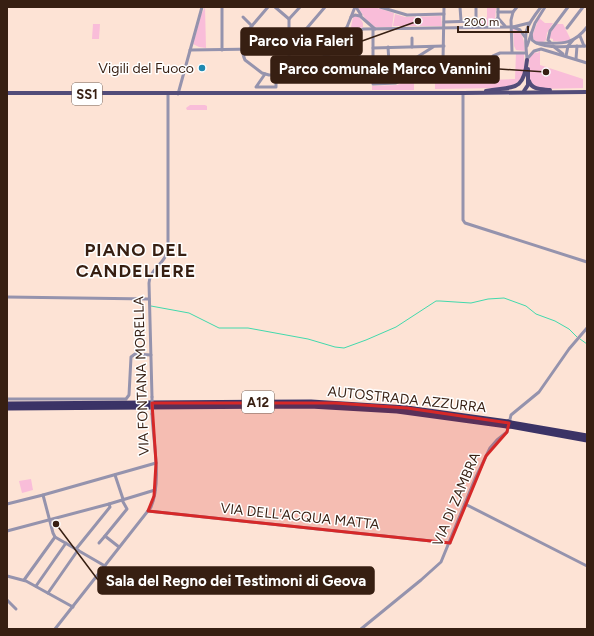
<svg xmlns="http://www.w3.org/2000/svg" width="594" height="636" font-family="Figtree,sans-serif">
<rect width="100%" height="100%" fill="#fde3d5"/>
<!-- green -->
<g fill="#f9bdd9">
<polygon points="205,7 206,48 199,47 193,44 201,15"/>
<polygon points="358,7 374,7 394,13 392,27 375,27 366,20"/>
<polygon points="487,7 496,7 495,21 488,25 478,25 478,19 487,18"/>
<polygon points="395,14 405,17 441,16 442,26 393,26"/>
<polygon points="354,16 359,17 363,23 363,27 361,29 353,29 351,27 353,17"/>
<path d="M539 18 545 23H553L547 33 546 40C540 45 534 42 532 36Z"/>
<polygon points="93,24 100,24 99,39 92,39"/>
<polygon points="557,24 563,24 571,40 563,42 553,41 553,39 549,38 551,32"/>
<path d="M513 29C524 31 524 42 525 51L516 50 514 46Z"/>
<polygon points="540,50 540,65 583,79 583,88 540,89 530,82 529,60 530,57 535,52 538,53"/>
<polygon points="516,53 524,54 525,71 521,79 514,85 502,88 435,89 435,83 488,80 479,80 478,60 482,56 488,57 489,60 489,80 515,79"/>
<polygon points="430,70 430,72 414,80 414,90 372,90 372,86 397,85"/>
<polygon points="190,105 205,105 207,106 207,110 187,110 186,108"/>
<polygon points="31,479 33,490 22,493 19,481"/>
</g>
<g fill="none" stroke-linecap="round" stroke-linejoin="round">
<!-- stream -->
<g stroke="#42d9ac" stroke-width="1">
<polyline points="151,306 189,313 219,328 248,328 308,339 335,347 344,348 366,340 396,327 436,301 440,301 471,303 488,299 504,298 526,306 536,314 555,321 569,329 577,337"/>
<polyline points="580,339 587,344"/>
</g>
<!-- minor -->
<g stroke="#9593ad" stroke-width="3">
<path d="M268 7 244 35C241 42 242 54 245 60L262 73 269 75 373 74"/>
<polyline points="275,7 289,19 289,75"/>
<polyline points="356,7 361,15"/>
<polyline points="380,7 407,15 444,14"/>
<polyline points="460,7 461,21"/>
<polyline points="476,7 476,21"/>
<polyline points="498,7 498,18 505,26"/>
<polyline points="498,12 513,12"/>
<polyline points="243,17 252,26"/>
<polyline points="351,17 355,15 360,16 375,29"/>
<polyline points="289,19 300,7"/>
<polyline points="444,22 476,21"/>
<polyline points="490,27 498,18"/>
<polyline points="513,27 520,30 525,37"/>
<polyline points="567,28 583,7"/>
<polyline points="373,29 373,84 396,83 443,61 444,7"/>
<polyline points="289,31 302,31 307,28 325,7"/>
<polyline points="343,31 347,27 355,7"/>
<polyline points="359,31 359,74"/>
<path d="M531 33 532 40C542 50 573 46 587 46"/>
<polyline points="338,35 352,30 359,31 363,29 513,27 529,23"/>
<polyline points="580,36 584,46"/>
<polyline points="550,42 548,40 550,31 568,7"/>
<path d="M537 43C559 43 572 47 587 27"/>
<polyline points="319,46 328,62"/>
<polyline points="527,46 535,23 545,7"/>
<polyline points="553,46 563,54"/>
<polyline points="388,47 389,62 411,61 433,47"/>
<polyline points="412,47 412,38"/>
<polyline points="373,48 444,46"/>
<polyline points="190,50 314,48 338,35"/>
<polyline points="222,50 222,7"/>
<polyline points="344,50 347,47 359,43"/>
<polyline points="512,52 511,20 513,12 517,7"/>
<polyline points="493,56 500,53 526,53"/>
<polyline points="566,56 568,46 573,40"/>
<polyline points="325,57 333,52"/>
<path d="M527 58C524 31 524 29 541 7"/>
<polyline points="527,59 534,51 541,49 587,63"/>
<polyline points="576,59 577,46"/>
<polyline points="443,61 449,64 466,64"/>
<polyline points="398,62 399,69 403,79"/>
<polyline points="289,63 338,63 341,61"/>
<polyline points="265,74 256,87 276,87 276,81"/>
<polyline points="373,80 402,79"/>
<polyline points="463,93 463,220 465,223 587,262"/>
<polyline points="178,94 202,7"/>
<polyline points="7,297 149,299"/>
<path d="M152 397 149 283C150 268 166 264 168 248V94"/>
<polyline points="7,399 126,399 129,395 131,357 135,354 151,355"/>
<polyline points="115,475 123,499"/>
<polyline points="43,495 53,533 55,537 105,566"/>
<polyline points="7,504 43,495 156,463"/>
<polyline points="465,504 587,566"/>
<polyline points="148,511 450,543"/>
<polyline points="7,531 109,504 155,490"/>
<polyline points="99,543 105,536"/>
<polyline points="119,547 105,536 127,509 122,500"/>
<polyline points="76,549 110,507 109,504"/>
<polyline points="7,576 26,581 73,607"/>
<polyline points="24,580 55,537"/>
<polyline points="36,586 66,543"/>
<polyline points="48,593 78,550"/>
<polyline points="7,600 16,609"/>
<path d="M55 629 151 507C162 481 153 441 152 414"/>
<polyline points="361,629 421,580 441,562 475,479 490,448 497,440 507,432 511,415 539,392 569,349 587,328"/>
</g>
<!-- major -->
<g stroke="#524c79" stroke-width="4">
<path d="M529 81C532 90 541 89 550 90"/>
<path d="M486 91C512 86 524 93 527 60"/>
<polyline points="524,91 528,85 528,69"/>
<polyline points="7,93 463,93 587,92"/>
</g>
<!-- highway -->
<g stroke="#3b3366" stroke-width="5">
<polyline points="7,404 311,402 407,408 508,422"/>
<polyline points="7,408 310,406 397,411 507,426"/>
<polyline points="511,423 587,436"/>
<polyline points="510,426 587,440"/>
</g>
<!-- minor-bridge -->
<polyline stroke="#9593ad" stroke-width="3" points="152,397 152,414"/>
<!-- highway-bridge -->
<g stroke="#3b3366" stroke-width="5">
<polyline points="508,422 511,423"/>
<polyline points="507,426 510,426"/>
</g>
</g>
<!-- marked area -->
<path fill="#d62828" fill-opacity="0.2" stroke="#d62828" stroke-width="3" stroke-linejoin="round" d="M152 403H335L407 408 509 423 507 432 486 456 450 543 148 511 154 496 156 463Z"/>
<!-- markers -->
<circle fill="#208ab1" stroke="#fff" stroke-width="1.5" cx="202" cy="68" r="4"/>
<g text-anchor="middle" stroke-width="3" stroke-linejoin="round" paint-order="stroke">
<!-- shield labels -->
<g fill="#fff" stroke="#736259" stroke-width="1">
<rect x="72" y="83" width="30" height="22" rx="3"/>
<rect x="242" y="391" width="32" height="22" rx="3"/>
</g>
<g font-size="13" font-weight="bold" fill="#371f12">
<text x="87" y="99">SS1</text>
<text x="258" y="407">A12</text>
</g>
<!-- poi labels -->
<g font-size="14" fill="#371f12" stroke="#fff" text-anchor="end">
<text x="194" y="73">Vigili del Fuoco</text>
</g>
<!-- street labels -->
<g font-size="14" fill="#371f12" stroke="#fff">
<text transform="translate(141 376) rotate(-92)" y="5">VIA FONTANA MORELLA</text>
<text transform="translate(407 399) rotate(6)" y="5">AUTOSTRADA AZZURRA</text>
<text transform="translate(456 499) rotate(-67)" y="5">VIA DI ZAMBRA</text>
<text transform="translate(300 516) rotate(6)" y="5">VIA DELL'ACQUA MATTA</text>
</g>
<!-- district labels -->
<g font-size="18" font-weight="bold" letter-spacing="1" fill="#371f12" stroke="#fff">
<text x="136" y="256">PIANO DEL<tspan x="136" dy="21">CANDELIERE</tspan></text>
</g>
</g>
<!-- callouts -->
<path fill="none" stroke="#371f12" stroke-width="1.5" d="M418 21L362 41M546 72L499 69M56 524L98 580"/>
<g fill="#371f12" stroke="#fff" stroke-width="1.5">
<circle cx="418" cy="21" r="4"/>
<circle cx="546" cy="72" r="4"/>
<circle cx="56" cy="524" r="4"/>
</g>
<g fill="#371f12" stroke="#371f12" stroke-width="1.5">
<rect x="241" y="28" width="121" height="27" rx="4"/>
<rect x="271" y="56" width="228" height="27" rx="4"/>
<rect x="98" y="567" width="276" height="27" rx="4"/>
</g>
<g font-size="15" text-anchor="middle" font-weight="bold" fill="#fff">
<text x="301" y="46">Parco via Faleri</text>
<text x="385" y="74">Parco comunale Marco Vannini</text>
<text x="236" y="586">Sala del Regno dei Testimoni di Geova</text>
</g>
<!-- border -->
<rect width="594" height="636" fill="none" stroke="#371f12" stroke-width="16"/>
<!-- scale -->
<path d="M458 26v6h70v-6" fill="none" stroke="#371f12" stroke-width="2"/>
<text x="464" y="26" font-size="12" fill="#371f12" stroke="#ffffff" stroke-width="3" paint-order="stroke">200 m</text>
</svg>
